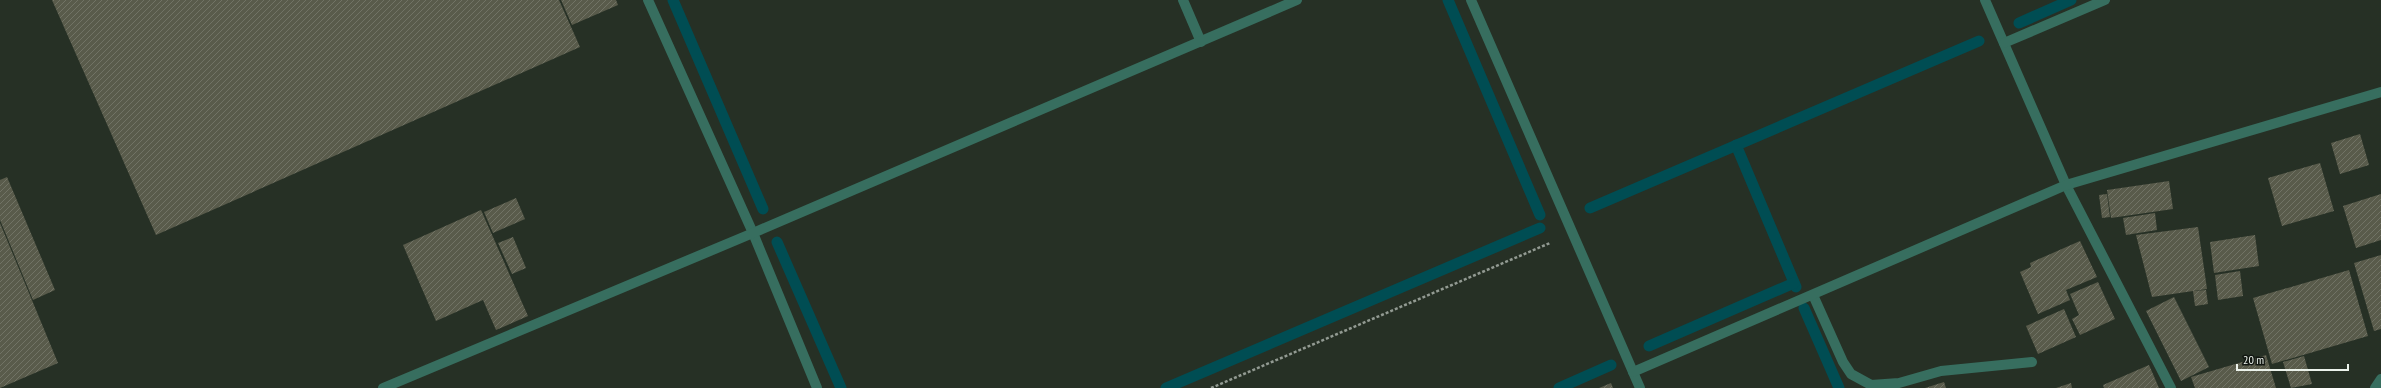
<svg xmlns="http://www.w3.org/2000/svg" width="2381" height="388" font-family="'PT Sans Narrow',sans-serif">
<defs>
<pattern id="building-hatch" width="6" height="6" patternUnits="userSpaceOnUse"><rect width="6" height="6" fill="#595b4b"/><path d="M-1 1l2-2M0 6l6-6M5 7l2-2" fill="none" stroke="#717365"/></pattern>
</defs>
<rect width="100%" height="100%" fill="#263025"/>
<g fill="none" stroke-linecap="round" stroke-linejoin="round">
<!-- stream -->
<g stroke="#004d53" stroke-width="11">
<polyline points="673,0 763,209"/>
<polyline points="1448,0 1540,215"/>
<polyline points="2019,23 2071,0"/>
<polyline points="1736,145 1796,287"/>
<polyline points="1590,208 1979,41"/>
<polyline points="777,242 841,388"/>
<polyline points="1804,308 1839,388"/>
<polyline points="1649,346 1794,283"/>
<polyline points="1166,388 1540,228"/>
<polyline points="1559,388 1611,365"/>
</g>
</g>
<!-- building -->
<g fill="url(#building-hatch)">
<polygon points="52,0 559,0 580,47 156,235"/>
<polygon points="561,0 616,0 618,5 572,25"/>
<polygon points="2360,134 2369,165 2340,174 2331,143"/>
<polygon points="2320,163 2334,211 2282,226 2268,178"/>
<polygon points="7,177 55,290 33,300 0,220 0,180"/>
<polygon points="2169,181 2173,209 2111,218 2107,190"/>
<polygon points="2107,194 2110,217 2102,218 2099,195"/>
<polygon points="2381,194 2381,240 2356,248 2343,206"/>
<polygon points="516,198 525,219 493,233 484,212"/>
<polygon points="481,210 528,316 496,330 483,300 436,321 403,245"/>
<polygon points="2155,213 2157,230 2126,235 2123,218"/>
<polygon points="0,223 58,363 0,388"/>
<polygon points="2198,227 2207,289 2152,297 2136,235"/>
<polygon points="2255,235 2259,266 2214,273 2210,242"/>
<polygon points="513,237 526,268 512,274 498,243"/>
<polygon points="2080,241 2097,277 2066,290 2070,300 2038,314 2020,272 2031,267 2030,263"/>
<polygon points="2381,255 2381,329 2374,331 2354,263"/>
<polygon points="2349,270 2368,336 2272,364 2253,298"/>
<polygon points="2240,271 2243,296 2218,300 2215,275"/>
<polygon points="2098,282 2115,319 2080,335 2072,319 2079,315 2070,294"/>
<polygon points="2206,290 2208,304 2195,306 2193,291"/>
<polygon points="2174,297 2209,367 2181,381 2146,311"/>
<polygon points="2064,309 2076,337 2038,354 2026,326"/>
<polygon points="2266,355 2276,388 2195,388 2191,377"/>
<polygon points="2304,356 2312,384 2291,388 2283,362"/>
<polygon points="2149,365 2159,388 2104,388 2103,385"/>
<polygon points="1944,382 1946,388 1925,388"/>
<polygon points="1611,383 1613,388 1599,388"/>
<polygon points="2071,383 2072,388 2056,388"/>
</g>
<g fill="none" stroke-linecap="round" stroke-linejoin="round">
<!-- path -->
<polyline stroke="#929a92" stroke-width="2.5" stroke-dasharray="3 2" stroke-linecap="butt" points="1211,388 1550,243"/>
<!-- minor -->
<g stroke="#376e5f" stroke-width="10">
<polyline points="648,0 753,233 817,388"/>
<polyline points="1183,0 1201,42"/>
<polyline points="1471,0 1640,388"/>
<polyline points="1985,0 2066,185 2171,388"/>
<polyline points="2004,43 2105,0"/>
<polyline points="1813,295 1843,362 1851,374 1871,385 1899,383 1941,371 2032,362"/>
<polyline points="1633,372 2066,185 2381,92"/>
<polyline points="383,388 753,233 1297,0"/>
<polyline points="2375,388 2381,379"/>
</g>
</g>
<!-- scale -->
<path d="M2237 364v6h111v-6" fill="none" stroke="#ebf2eb" stroke-width="2"/>
<text x="2243" y="364" font-size="12" fill="#ebf2eb" stroke="#121712" stroke-width="3" paint-order="stroke">20 m</text>
</svg>
